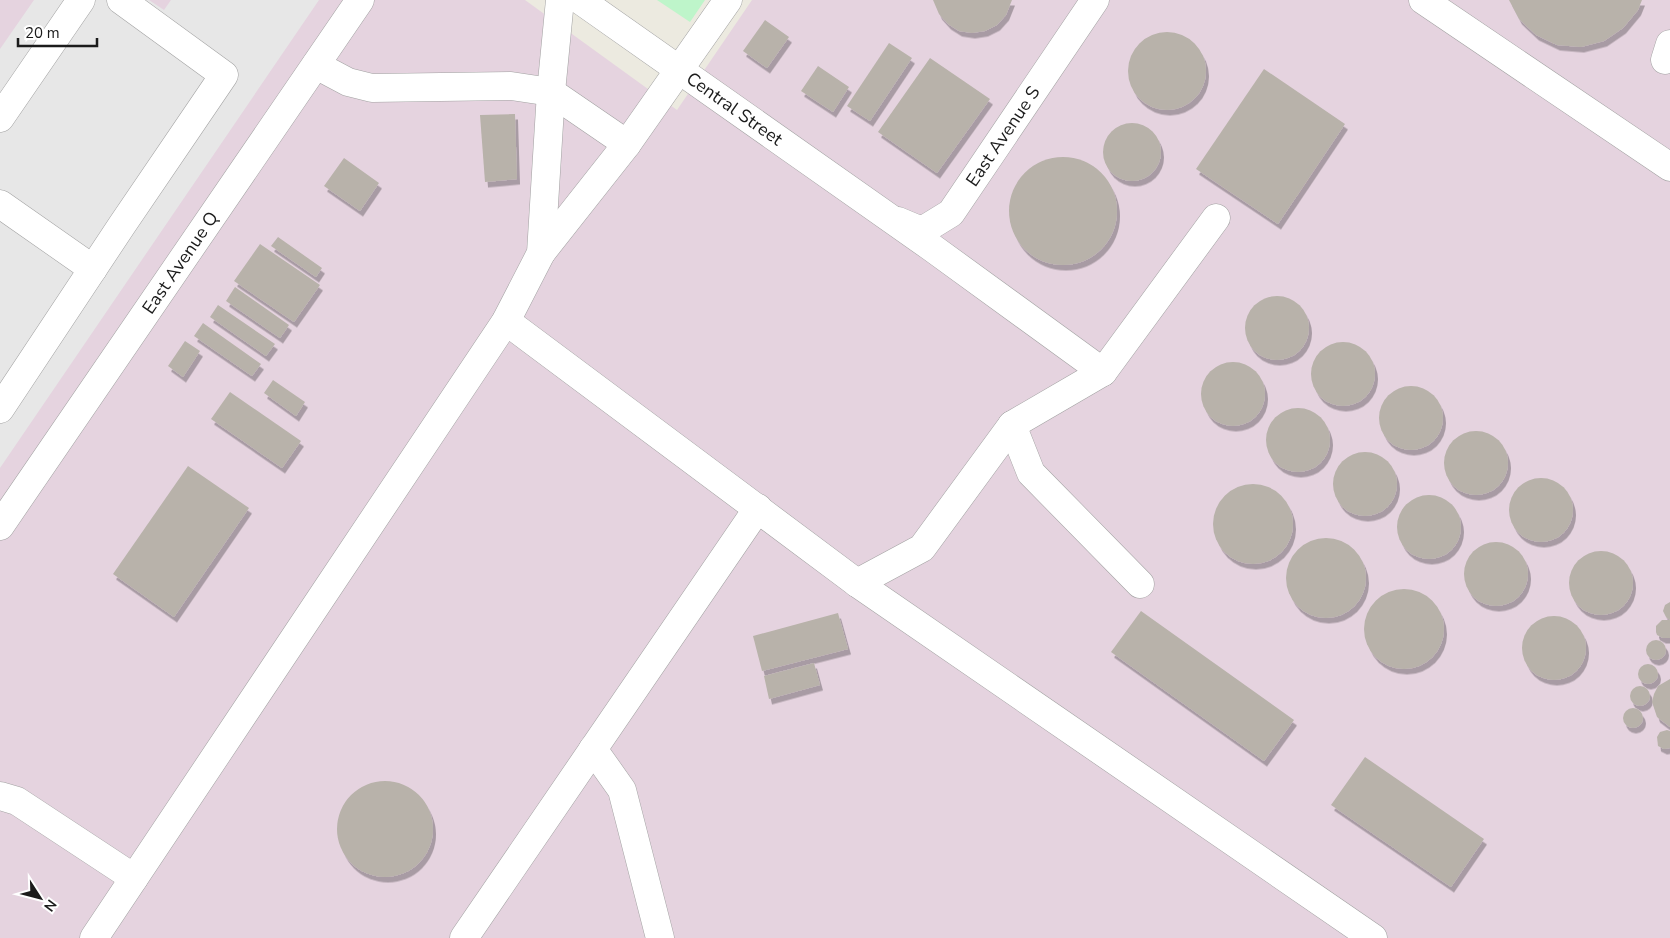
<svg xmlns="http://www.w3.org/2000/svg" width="1670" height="938" font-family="'Nunito Sans',sans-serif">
<defs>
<filter id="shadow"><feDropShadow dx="3" dy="5.5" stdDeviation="0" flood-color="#0004"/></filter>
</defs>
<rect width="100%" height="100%" fill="#eceae0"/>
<!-- industrial -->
<polygon fill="#e5d3df" points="0,0 525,0 677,110 752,0 1670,0 1670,938 0,938"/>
<!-- park -->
<polygon fill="#bef5ca" points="657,0 705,0 690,22"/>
<!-- parking -->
<polygon fill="#e7e7e7" points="34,0 149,0 164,10 171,0 319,0 0,468 0,49"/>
<!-- building -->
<g fill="#b8b2aa" filter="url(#shadow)">
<polygon points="933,0 1012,0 1006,15 997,25 985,31 972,33 959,31 948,24 939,14"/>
<polygon points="1509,0 1642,0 1638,10 1623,28 1604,41 1581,47 1557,45 1536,35 1519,19"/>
<polygon points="765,20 789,37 767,68 743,51"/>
<circle cx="1167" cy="71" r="39"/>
<polygon points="889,43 912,58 870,121 847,106"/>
<polygon points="930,58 990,99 937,173 878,132"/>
<polygon points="818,66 849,87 833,112 801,91"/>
<polygon points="1264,69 1345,124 1278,224 1196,169"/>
<polygon points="515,114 517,179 485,182 480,115"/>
<circle cx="1132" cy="152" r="29"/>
<circle cx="1063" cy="211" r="54"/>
<polygon points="344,158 379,183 360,211 324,186"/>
<polygon points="278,237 322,268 316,277 271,246"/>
<polygon points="260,244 320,285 294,322 234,281"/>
<polygon points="235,287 289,325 280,338 226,301"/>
<circle cx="1277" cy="328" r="32"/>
<polygon points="218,305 275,344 266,356 210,317"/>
<polygon points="203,323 261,364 252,376 194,336"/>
<polygon points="185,341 200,351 183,377 168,366"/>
<circle cx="1343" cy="374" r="32"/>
<circle cx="1233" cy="394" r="32"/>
<polygon points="273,380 305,402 296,416 264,393"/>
<circle cx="1411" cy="418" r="32"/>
<polygon points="230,392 301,441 282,468 211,419"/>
<circle cx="1298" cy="440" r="32"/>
<circle cx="1476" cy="463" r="32"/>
<circle cx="1365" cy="484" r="32"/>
<polygon points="188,466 249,508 174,617 113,574"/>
<circle cx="1541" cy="510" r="32"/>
<circle cx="1253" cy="524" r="40"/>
<circle cx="1429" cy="527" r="32"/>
<circle cx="1326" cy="578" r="40"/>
<circle cx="1496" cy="574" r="32"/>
<circle cx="1601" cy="583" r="32"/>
<circle cx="1404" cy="629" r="40"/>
<polygon points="1670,602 1670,620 1666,617 1663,611 1665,605"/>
<polygon points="1141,611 1294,720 1264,761 1111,652"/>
<polygon points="838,613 848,649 762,671 753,636"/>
<circle cx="1554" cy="648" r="32"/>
<polygon points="1662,620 1670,620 1670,638 1663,638 1657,635 1656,632 1656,626"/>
<circle cx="1656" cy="650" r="10"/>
<polygon points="814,663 820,685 769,699 764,676"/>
<circle cx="1648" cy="674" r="10"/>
<polygon points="1670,679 1670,727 1657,717 1652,702 1654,694 1658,686"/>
<circle cx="1640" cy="696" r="10"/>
<circle cx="1633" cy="718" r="10"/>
<polygon points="1667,730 1670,731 1670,748 1664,749 1658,746 1657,737 1660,732"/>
<polygon points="1365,757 1484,839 1451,887 1331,805"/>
<circle cx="385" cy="829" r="48"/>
</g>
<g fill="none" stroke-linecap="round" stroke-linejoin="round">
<!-- minor casing -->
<g stroke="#a2a2a2" stroke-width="29">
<g id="minor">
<path id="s1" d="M580 0 931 247 1103 372"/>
<polyline points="1423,0 1670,167"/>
<polyline points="1665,60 1670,44"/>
<polyline points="316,65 348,82 372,88 511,86 551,92 627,144"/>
<polyline points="0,118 81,0"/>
<polyline points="0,204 93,269"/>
<path id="s2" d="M898 221 917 229H925L951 213 1095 0"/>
<polyline points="541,253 627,144 728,0"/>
<polyline points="506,321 857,583 1373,938"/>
<polyline points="0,409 122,225 224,75 121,0"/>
<polyline points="1012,425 1031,473 1140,584"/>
<path id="s3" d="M0 526 360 0"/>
<polyline points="857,583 922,548 1012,425 1103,372 1216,218"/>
<polyline points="593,749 622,790 660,938"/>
<polyline points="0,796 17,801 134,878"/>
<polyline points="94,938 506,321 541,253 551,92 560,0"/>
<polyline points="464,938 758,508"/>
</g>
</g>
<!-- minor -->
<use href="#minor" stroke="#fff" stroke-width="28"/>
</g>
<g text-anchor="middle" stroke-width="4" stroke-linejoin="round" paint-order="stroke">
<!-- street labels -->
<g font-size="18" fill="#1b1b1b" stroke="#fff">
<text dy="6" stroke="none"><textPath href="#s1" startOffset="189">Central Street</textPath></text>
<text dy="6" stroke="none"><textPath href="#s2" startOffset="152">East Avenue S</textPath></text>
<text dy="6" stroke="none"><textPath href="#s3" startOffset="319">East Avenue Q</textPath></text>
</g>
</g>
<!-- north arrow -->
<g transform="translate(40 898) rotate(126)" stroke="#ffffff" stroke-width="4" paint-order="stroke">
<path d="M0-4L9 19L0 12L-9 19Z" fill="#1b1b1b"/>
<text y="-8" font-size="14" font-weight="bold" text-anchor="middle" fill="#1b1b1b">N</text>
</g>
<!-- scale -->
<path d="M18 38v8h79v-8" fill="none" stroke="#1b1b1b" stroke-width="2.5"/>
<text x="25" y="38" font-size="15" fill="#1b1b1b" stroke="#ffffff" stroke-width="4" paint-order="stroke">20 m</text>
</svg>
